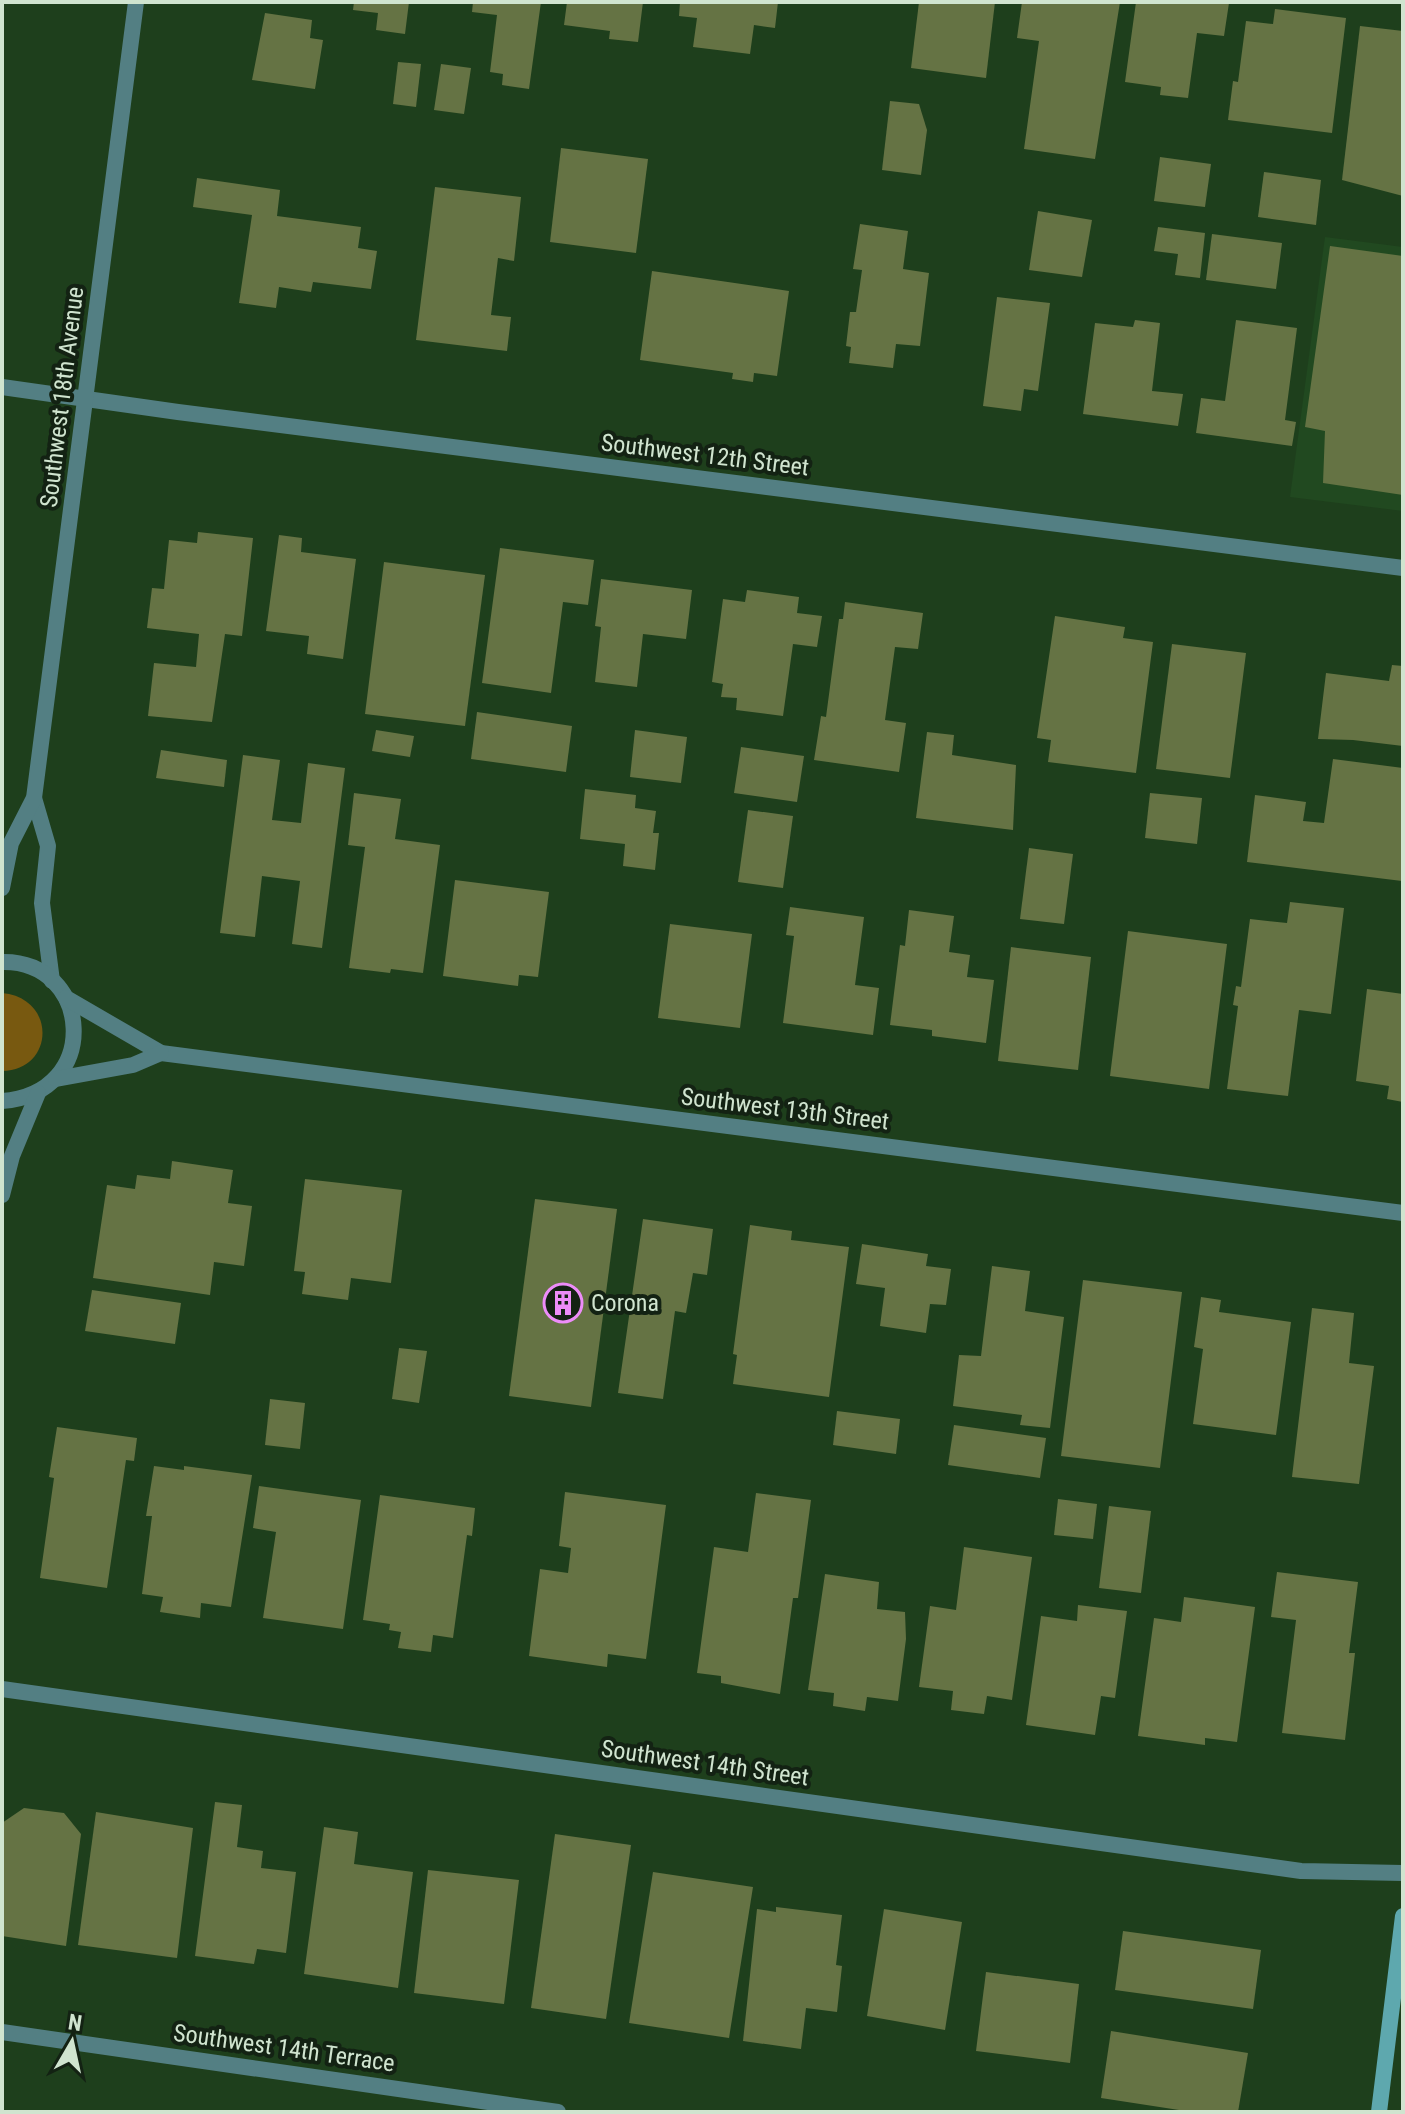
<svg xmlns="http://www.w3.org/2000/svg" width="1405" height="2114" font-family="'Roboto Condensed',sans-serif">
<rect width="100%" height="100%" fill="#1e3f1c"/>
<!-- built -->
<polygon fill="#214920" points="1325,237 1403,247 1403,511 1290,497"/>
<!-- green -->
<path fill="#785910" d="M2 993C57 998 55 1070 2 1071Z"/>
<!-- building -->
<g fill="#657344">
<polygon points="354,2 409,2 405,34 376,30 378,13 353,10"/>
<polygon points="473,2 541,2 529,89 502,85 503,74 490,72 497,15 472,12"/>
<polygon points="567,2 643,2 638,42 609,39 610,31 564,25"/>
<polygon points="680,2 778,2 775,28 754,25 750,54 693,47 697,18 679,16"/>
<polygon points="919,2 995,2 986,78 911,68"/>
<polygon points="1022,2 1120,2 1095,159 1024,149 1039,41 1017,38"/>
<polygon points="1136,2 1229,3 1224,36 1197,33 1188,98 1160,95 1161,87 1125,82"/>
<polygon points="1275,9 1346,18 1332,133 1228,120 1233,81 1238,82 1246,21 1273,24"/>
<polygon points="265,13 312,20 310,38 323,40 315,89 252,80"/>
<polygon points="1360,26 1403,31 1403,196 1342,180"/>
<polygon points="398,62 421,64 416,107 393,104"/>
<polygon points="441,64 471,68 464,114 434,110"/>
<polygon points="890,101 919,104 927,130 921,175 882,170"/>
<polygon points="561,148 648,159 636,253 550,242"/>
<polygon points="1160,157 1211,164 1205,207 1154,201"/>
<polygon points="1264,172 1321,180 1316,225 1258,217"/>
<polygon points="197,178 280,190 277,216 361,227 358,248 377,251 371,289 313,282 311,292 279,287 276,308 239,303 252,215 193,207"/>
<polygon points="435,187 521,197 514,261 498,258 491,315 511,317 507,351 416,340"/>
<polygon points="1038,211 1092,220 1082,277 1029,270"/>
<polygon points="860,224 908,231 903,269 929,273 920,346 896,344 893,368 849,363 851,347 846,346 850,312 856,312 862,270 853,269"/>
<polygon points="1158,227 1205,233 1200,278 1175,275 1178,254 1154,251"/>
<polygon points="1212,234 1282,243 1276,289 1206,280"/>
<polygon points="1330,246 1403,256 1403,495 1323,483 1325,431 1305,427"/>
<polygon points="652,271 789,291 777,376 754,373 753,382 732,379 733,373 640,360"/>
<polygon points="997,297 1050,303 1038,391 1024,389 1021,411 983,406"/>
<polygon points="1135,320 1160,323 1152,391 1183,394 1178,426 1083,414 1095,323 1133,327"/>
<polygon points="1236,320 1297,328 1285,420 1296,422 1292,446 1196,433 1201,398 1225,401"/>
<polygon points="198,532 253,538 242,636 225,634 212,722 148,716 154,663 196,667 199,634 147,628 152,588 164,589 169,540 197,543"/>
<polygon points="279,535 302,538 301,552 356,559 343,659 307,654 309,636 266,631"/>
<polygon points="500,548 594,560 588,605 563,602 551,693 482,683"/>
<polygon points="384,562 485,575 465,726 365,714"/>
<polygon points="601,579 692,590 686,639 643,634 637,687 595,682 601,627 595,626"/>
<polygon points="747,590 799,597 797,613 822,616 817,647 793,644 783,716 736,710 737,698 721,697 723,684 712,682 723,599 745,602"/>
<polygon points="845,602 923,613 918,649 895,647 885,720 906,723 899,772 814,760 821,716 826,717 839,619 843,619"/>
<polygon points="1055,616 1125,627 1123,638 1153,642 1136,773 1048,762 1051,740 1037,738"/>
<polygon points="1172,644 1246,653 1230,778 1156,769"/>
<polygon points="1392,665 1403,666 1403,746 1353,740 1318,739 1326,673 1389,681"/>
<polygon points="477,712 572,726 566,772 471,759"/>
<polygon points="376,730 414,736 410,757 372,751"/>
<polygon points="635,730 687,737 681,783 630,777"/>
<polygon points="927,732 954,735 952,755 1016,765 1013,830 916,818"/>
<polygon points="741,747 804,756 797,802 734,793"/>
<polygon points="161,750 227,760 224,787 156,778"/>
<polygon points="243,755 280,760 272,820 301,823 308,763 345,768 322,948 292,944 300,881 262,876 255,937 220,933"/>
<polygon points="1333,759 1403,768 1402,881 1247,862 1255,795 1306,802 1303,821 1324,823"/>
<polygon points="585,789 636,795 635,808 656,811 653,833 659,833 655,870 623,866 625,844 580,839"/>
<polygon points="354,793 401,799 395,839 440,845 423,973 391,969 390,973 349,968 365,847 348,845"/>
<polygon points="1150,793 1202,798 1197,844 1145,838"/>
<polygon points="748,810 793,816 783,888 738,882"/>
<polygon points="1029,848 1073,854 1064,924 1020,919"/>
<polygon points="455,880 549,892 538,977 519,975 518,986 443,976"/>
<polygon points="1290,902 1344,908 1331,1014 1299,1010 1288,1096 1227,1089 1238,1006 1233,1005 1236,986 1241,987 1250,919 1287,923"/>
<polygon points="790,907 864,917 855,985 879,988 873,1035 783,1023 794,936 786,935"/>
<polygon points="909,910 954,916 949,952 970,955 967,977 994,980 986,1043 932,1036 932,1030 890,1025 900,945 905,946"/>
<polygon points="670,924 752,934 740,1028 658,1018"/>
<polygon points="1128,931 1227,944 1209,1089 1110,1076"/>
<polygon points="1011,947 1091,957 1078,1070 998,1061"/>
<polygon points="1367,989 1403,994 1403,1102 1387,1099 1389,1086 1356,1081"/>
<polygon points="172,1161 233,1170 228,1203 252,1206 244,1266 214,1262 210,1295 93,1278 107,1185 135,1189 137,1175 170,1179"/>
<polygon points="305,1179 402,1190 391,1283 351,1278 348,1300 302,1294 305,1272 294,1271"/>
<polygon points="535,1199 617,1209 591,1407 509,1396"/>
<polygon points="643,1219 713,1229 707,1275 693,1273 686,1313 675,1311 663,1399 618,1393"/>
<polygon points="750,1225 792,1231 791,1240 849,1247 829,1397 733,1384 737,1355 733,1354"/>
<polygon points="862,1244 928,1254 926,1266 951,1269 946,1305 930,1304 926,1333 880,1326 885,1288 856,1284"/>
<polygon points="992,1266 1030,1271 1025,1311 1064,1317 1050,1428 1020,1425 1022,1415 953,1406 959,1355 981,1356"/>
<polygon points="1083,1280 1182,1292 1160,1468 1061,1456"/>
<polygon points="92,1290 181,1303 175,1344 85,1331"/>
<polygon points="1201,1297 1221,1300 1219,1312 1291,1322 1276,1435 1193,1424 1203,1349 1194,1347"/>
<polygon points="1312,1308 1354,1313 1349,1363 1374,1366 1359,1484 1292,1477"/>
<polygon points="399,1348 427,1351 419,1403 392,1399"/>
<polygon points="270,1399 305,1403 300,1449 265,1445"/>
<polygon points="837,1411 900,1419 896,1454 833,1445"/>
<polygon points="954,1425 1046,1438 1040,1478 948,1465"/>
<polygon points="57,1427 137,1438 134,1461 126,1460 107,1588 40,1578 54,1478 49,1477"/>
<polygon points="154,1466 184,1470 184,1466 252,1475 231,1607 201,1603 200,1618 160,1612 163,1597 142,1594 152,1516 146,1516"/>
<polygon points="259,1486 361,1500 343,1629 263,1618 276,1532 253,1528"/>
<polygon points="565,1492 666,1505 646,1659 608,1654 607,1667 529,1656 540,1569 568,1573 571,1548 559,1546"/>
<polygon points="756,1493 811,1500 798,1598 793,1598 780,1694 721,1683 721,1676 697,1673 714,1547 748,1552"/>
<polygon points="380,1495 475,1508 472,1536 467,1535 453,1638 433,1635 431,1652 398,1648 401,1632 389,1630 390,1624 363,1620"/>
<polygon points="1058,1499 1097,1504 1093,1539 1054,1535"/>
<polygon points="1109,1506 1151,1511 1141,1593 1099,1588"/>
<polygon points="964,1547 1032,1557 1012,1700 987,1696 984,1714 951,1710 953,1691 919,1687 930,1606 956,1610"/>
<polygon points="1277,1572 1358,1582 1349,1653 1355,1653 1345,1740 1282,1733 1296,1620 1271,1617"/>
<polygon points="825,1574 879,1582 877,1609 905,1612 906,1639 898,1701 867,1697 865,1711 833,1706 834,1693 808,1690"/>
<polygon points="1184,1597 1255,1607 1237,1742 1205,1738 1205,1745 1138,1736 1154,1618 1181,1622"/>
<polygon points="1078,1605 1127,1611 1115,1698 1101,1696 1095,1735 1026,1725 1041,1616 1077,1621"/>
<polygon points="215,1802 242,1805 237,1847 263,1851 261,1868 296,1872 286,1953 257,1949 254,1964 195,1956"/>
<polygon points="24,1808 64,1813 81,1834 66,1946 2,1936 2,1823"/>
<polygon points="96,1812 193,1828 177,1958 78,1945"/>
<polygon points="324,1827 358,1832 354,1864 413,1872 398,1988 304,1974"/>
<polygon points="555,1834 631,1845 606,2019 531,2008"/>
<polygon points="428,1870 519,1880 504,2004 414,1993"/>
<polygon points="653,1872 753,1887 729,2038 629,2023"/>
<polygon points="776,1907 842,1915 836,1965 842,1966 837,2012 806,2008 801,2049 743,2041 757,1909 776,1912"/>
<polygon points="884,1909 962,1922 945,2030 867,2016"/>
<polygon points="1123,1931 1261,1950 1253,2009 1115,1990"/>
<polygon points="986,1972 1079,1984 1070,2063 976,2051"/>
<polygon points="1111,2031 1248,2053 1238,2112 1192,2112 1101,2098"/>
</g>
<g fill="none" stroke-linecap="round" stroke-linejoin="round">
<!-- minor -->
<g stroke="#537f83" stroke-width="16">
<polyline points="2,387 178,412 1403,568"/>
<polyline points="34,798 48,846 42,903 52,981"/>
<polyline points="2,888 11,843 34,798 136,2"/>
<path d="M2 962C92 960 103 1094 2 1101"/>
<polyline points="66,998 161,1053 1403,1213"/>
<polyline points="56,1079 133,1065 161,1053"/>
<polyline points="2,1195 12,1156 38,1093"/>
<polyline points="2,1689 1301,1871 1403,1873"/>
<polyline points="2,2032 558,2112"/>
</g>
<!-- secondary -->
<polyline stroke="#5ea8ae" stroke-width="16" points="1379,2112 1403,1916"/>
</g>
<!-- icons -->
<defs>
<g id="building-ring" transform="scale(2)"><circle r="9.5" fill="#132213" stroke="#ed8cf9" stroke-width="1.5"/><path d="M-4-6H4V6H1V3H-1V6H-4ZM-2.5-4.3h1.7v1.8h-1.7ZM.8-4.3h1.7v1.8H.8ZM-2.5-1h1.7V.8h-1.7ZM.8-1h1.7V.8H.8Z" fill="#ed8cf9"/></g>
</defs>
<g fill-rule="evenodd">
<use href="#building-ring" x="563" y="1303"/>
</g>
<g text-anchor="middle" stroke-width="8" stroke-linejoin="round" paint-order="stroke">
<!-- street labels -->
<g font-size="24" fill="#d0e4cf" stroke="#132213">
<text transform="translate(62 397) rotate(-83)" y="8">Southwest 18th Avenue</text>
<text transform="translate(705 455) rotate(7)" y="8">Southwest 12th Street</text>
<text transform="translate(785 1109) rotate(7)" y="8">Southwest 13th Street</text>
<text transform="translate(705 1763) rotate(8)" y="8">Southwest 14th Street</text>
<text transform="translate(284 2048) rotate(8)" y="8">Southwest 14th Terrace</text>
</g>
<!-- poi labels -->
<g font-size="24" fill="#d0e4cf" stroke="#132213" text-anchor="start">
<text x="591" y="1311">Corona</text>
</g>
</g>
<!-- border -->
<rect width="1405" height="2114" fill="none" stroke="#d0e4cf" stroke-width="8"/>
<!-- north arrow -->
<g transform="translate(72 2042) rotate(9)" stroke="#132213" stroke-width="6" paint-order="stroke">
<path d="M0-6L14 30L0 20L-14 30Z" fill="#d0e4cf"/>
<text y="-12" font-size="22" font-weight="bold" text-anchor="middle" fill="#d0e4cf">N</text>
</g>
</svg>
